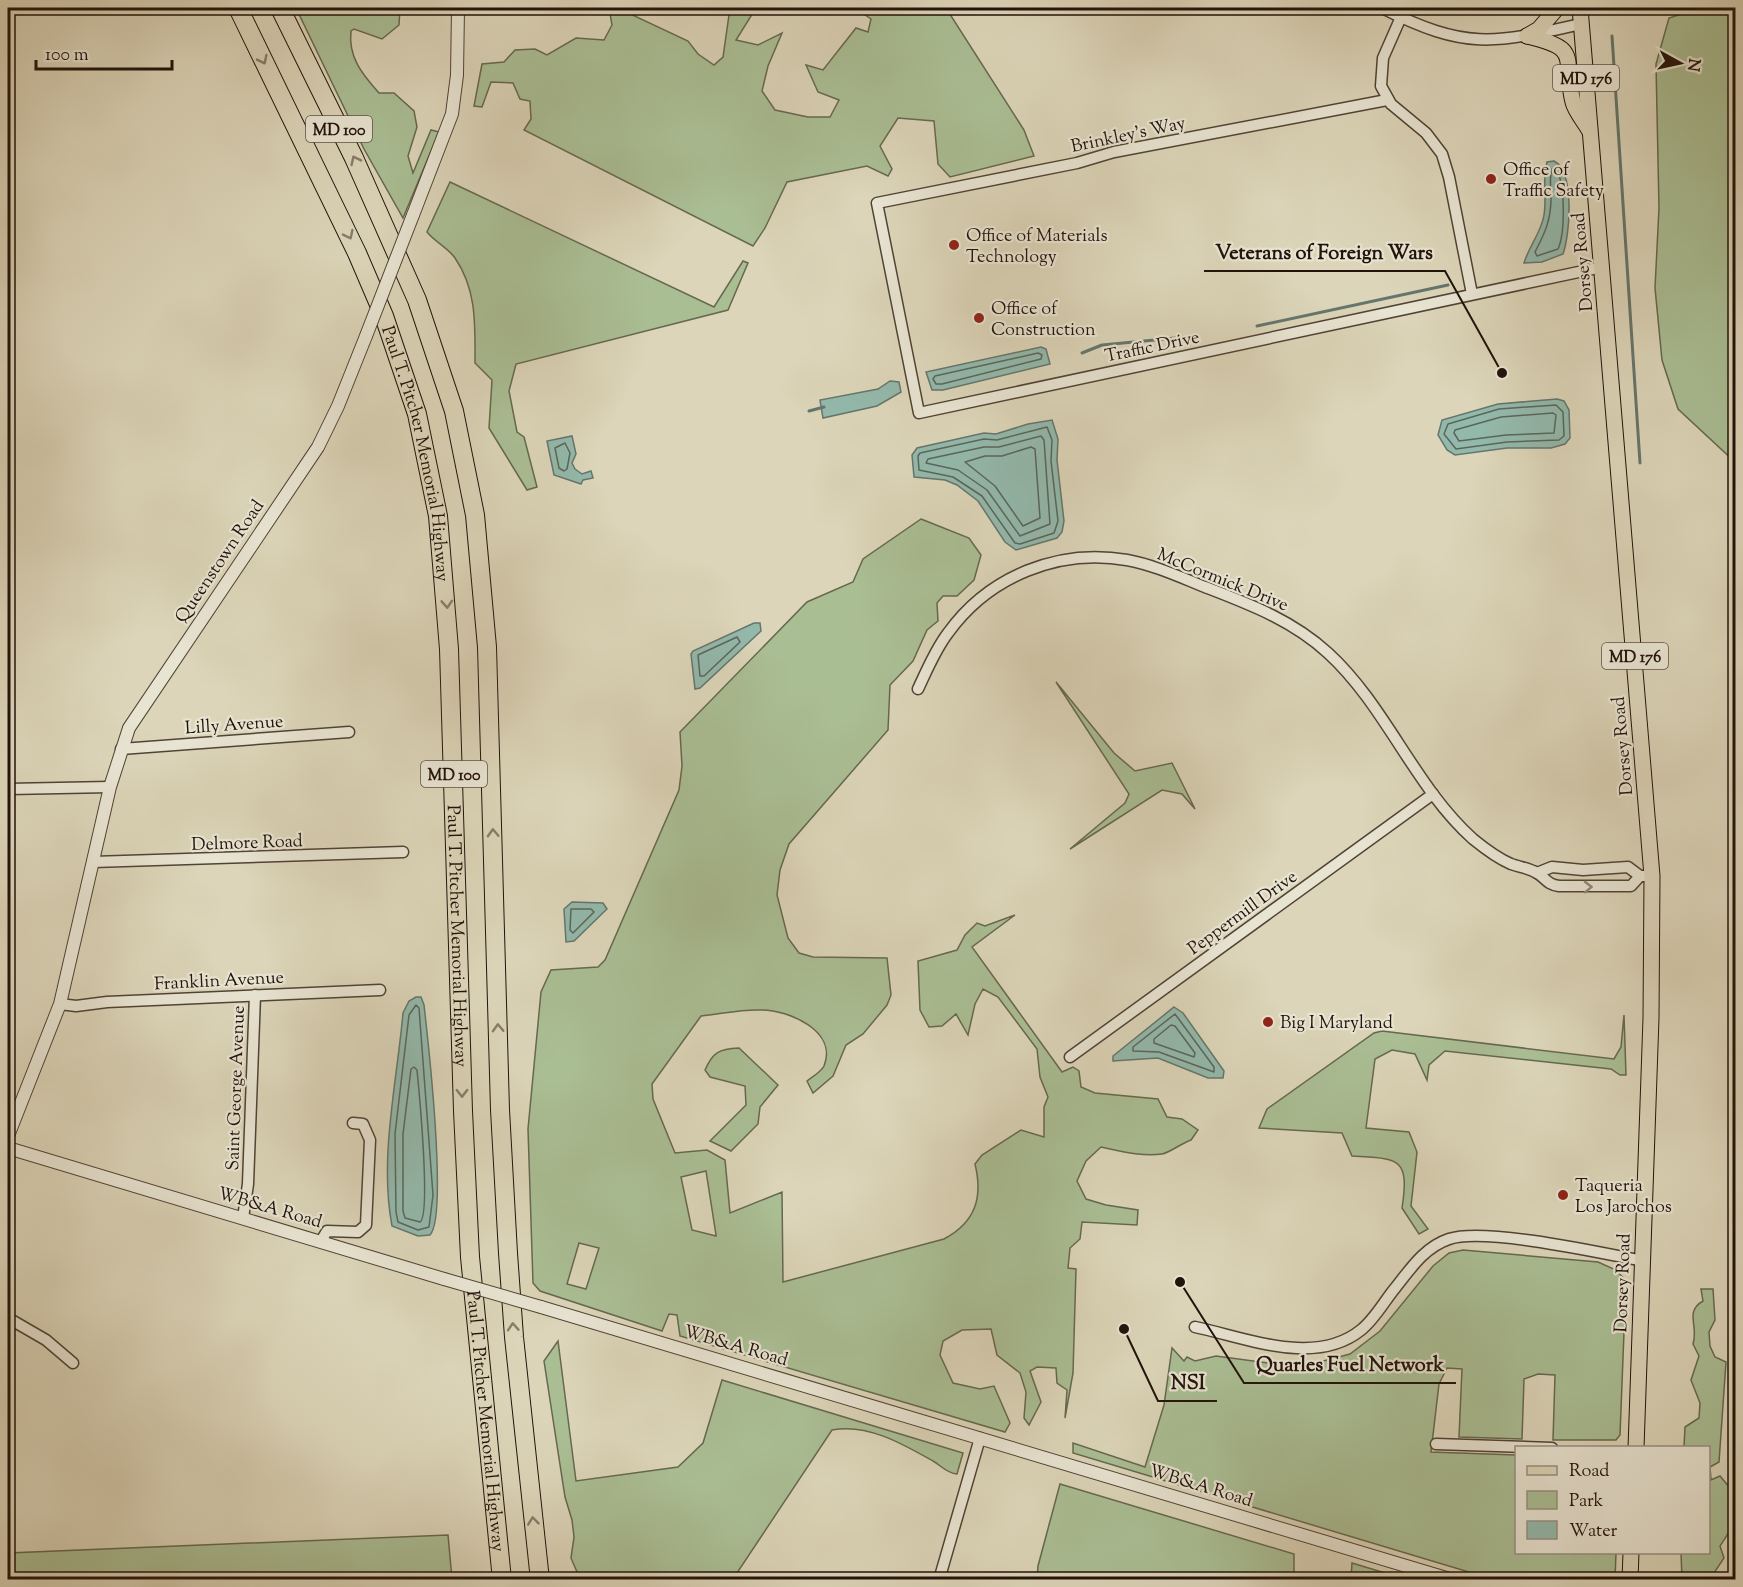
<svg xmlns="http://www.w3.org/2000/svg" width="1743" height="1587" font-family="'Sorts Mill Goudy',serif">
<rect width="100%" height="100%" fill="#dcd5b9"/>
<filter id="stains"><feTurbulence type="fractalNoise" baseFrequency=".00333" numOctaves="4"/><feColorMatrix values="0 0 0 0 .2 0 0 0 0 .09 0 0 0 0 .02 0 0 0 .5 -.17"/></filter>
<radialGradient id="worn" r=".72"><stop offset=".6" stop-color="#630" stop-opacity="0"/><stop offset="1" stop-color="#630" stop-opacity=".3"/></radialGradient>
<!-- green -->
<g fill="#aabe94" stroke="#666850" stroke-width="1.5" fill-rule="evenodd">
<path d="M296 8H400L399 25 382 39 354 29 351 31C348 57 362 74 379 93H394L414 111 417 127 408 156 413 173 431 130 439 132 403 218 364 149Z"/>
<polygon points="609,8 628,8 626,12 688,41 698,54 714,65 723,57 730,8 756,8 736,40 758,45 782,33 768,66 762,91 775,110 808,117 830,117 839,100 818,92 806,65 823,70 856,28 868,32 871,19 855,8 946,8 1024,130 1034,156 950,177 938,164 934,121 898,118 880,146 892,169 888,176 867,166 787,182 765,228 753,246 524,130 531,119 530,101 520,99 513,83 491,82 482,107 474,106 482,64 504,62 515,50 535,49 547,55 576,38 604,40 612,25"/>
<polygon points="1700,8 1735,8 1735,462 1678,409 1662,360 1655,288 1659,208 1656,64 1669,18"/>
<path d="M450 182 714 307 743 261 748 263 728 310 516 364 509 391 517 432 524 437 537 487 527 490 489 428 492 380 475 363C475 325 477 290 455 258 448 248 435 242 427 232Z"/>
<path d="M921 519 969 538 981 555 974 580 957 596H943L937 603 938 621 927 630 913 661 890 685 888 730 789 844 780 870 777 895 788 938 799 953 813 957 887 958 891 995 887 1005 863 1034 846 1045 833 1076 813 1093 807 1081C812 1077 821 1072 824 1066 838 1031 789 1010 761 1010 742 1009 721 1014 701 1016L652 1084 653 1099 675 1153 707 1150 725 1160 730 1213 782 1192 783 1282 944 1239C976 1222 983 1197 975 1164L982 1155 1021 1130 1044 1137V1107L1048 1097 1040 1077 1037 1049 998 997 983 989 975 1004 968 1035 956 1014 942 1026 929 1027 920 1010 918 961 957 950 965 935 977 923 985 926 1015 915 972 947 1062 1072 1073 1067 1079 1071 1081 1087 1095 1093 1158 1099 1167 1117 1182 1119 1198 1130 1191 1140C1182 1143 1169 1153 1162 1154 1142 1157 1120 1151 1101 1147L1086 1161 1077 1181 1086 1199 1106 1205 1138 1210 1137 1225 1082 1222 1080 1239 1070 1248 1068 1268 1076 1269 1073 1373 1065 1418 1067 1390 1057 1383 1056 1368 1037 1367 1030 1371 1041 1402 1029 1425 1024 1418 1026 1392 1020 1373 997 1355 991 1329 962 1330 943 1341 940 1355 953 1383 980 1389 994 1386 1010 1423 1005 1432 680 1336 677 1315 669 1314 662 1331 540 1291 533 1283 528 1129 541 992 551 970 598 967 605 960 679 790 682 766 680 732 807 602 853 582 863 559ZM706 1171 716 1235V1236L692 1230 681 1177ZM579 1243 599 1248 586 1289 567 1284Z"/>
<polygon points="1056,682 1114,753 1135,771 1172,763 1195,809 1182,794 1162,790 1070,849 1125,803 1129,794"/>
<path d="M1624 1015 1626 1075H1620L1611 1069 1445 1051 1429 1065 1427 1080 1415 1054 1392 1050 1375 1059 1366 1128 1409 1132 1417 1152 1411 1206 1428 1229 1419 1234 1402 1208C1410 1156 1398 1159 1352 1156L1342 1133 1259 1128 1267 1109 1374 1033 1382 1031 1614 1059 1621 1047Z"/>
<path d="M739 1048 778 1085 760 1107 758 1124 731 1151 710 1141 746 1105 745 1086 710 1077 705 1070C713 1052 719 1049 739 1048Z"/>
<polygon points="1463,1250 1598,1262 1616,1270 1626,1281 1620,1435 1616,1440 1553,1440 1555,1375 1538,1374 1524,1379 1522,1439 1459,1437 1462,1369 1447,1368 1439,1384 1431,1452 1516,1455 1516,1552 1616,1553 1615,1579 1492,1579 1073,1453 1073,1443 1145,1467 1164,1405 1172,1348 1184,1361 1187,1357 1195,1361 1216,1356 1275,1364 1312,1364 1350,1354 1380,1331 1433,1266 1449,1253"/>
<path d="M1701 1289H1713L1715 1320 1709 1332 1710 1346 1715 1357 1726 1362 1719 1462 1710 1467 1711 1480 1720 1476 1735 1494V1523L1720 1546 1724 1558 1710 1579H1682L1681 1553 1708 1552V1448L1684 1447 1685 1427 1699 1418 1700 1403 1691 1380 1699 1356 1693 1344C1699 1326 1684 1312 1703 1301Z"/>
<path d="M558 1341 576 1481 678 1467 703 1443 722 1380 963 1453 957 1474C946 1473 942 1466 933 1461 903 1444 867 1423 832 1430L733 1579H580L571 1558 574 1537 572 1520 565 1497 544 1361Z"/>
<polygon points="1060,1484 1294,1554 1294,1579 1037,1579 1038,1566"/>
<polygon points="448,1535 452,1579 8,1579 8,1553"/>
<polygon points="1352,1563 1405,1579 1351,1579"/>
</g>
<!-- water -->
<g fill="#93b9ac" stroke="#65766c" stroke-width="1.5">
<path d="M1554 161C1575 172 1570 234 1563 254L1542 262 1524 263C1529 246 1541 233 1544 215 1547 197 1542 180 1547 162Z"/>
<polygon points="1041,347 1046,349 1050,364 943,390 932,390 926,372"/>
<polygon points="890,381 899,382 901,392 877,406 823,418 820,400 878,389"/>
<polygon points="1557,399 1564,401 1569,410 1570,438 1565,444 1551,448 1507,448 1455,455 1447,450 1438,435 1442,420 1498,404"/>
<polygon points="1052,420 1058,439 1057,460 1064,521 1062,532 1057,538 1016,550 1005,542 978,501 957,485 945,480 914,477 912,455 917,448 984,433 996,434 1028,424"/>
<polygon points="572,436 576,454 572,463 575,469 582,474 591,471 593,478 583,480 581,484 554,475 547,441"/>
<polygon points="754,623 760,623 761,631 700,688 695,689 691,654 693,651"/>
<polygon points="572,902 603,903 607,909 574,941 566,942 564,909"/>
<path d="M416 997H421L424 1005C428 1040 448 1216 430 1235L418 1236 392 1226C379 1158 397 1082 403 1013L409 1001Z"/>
<polygon points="1174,1007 1183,1013 1224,1071 1223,1078 1208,1078 1158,1058 1113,1061 1113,1056"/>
</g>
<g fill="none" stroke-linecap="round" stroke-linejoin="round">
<!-- shore -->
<g stroke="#5a665c" stroke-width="1.5">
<path d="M1555 168C1566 181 1565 234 1558 249L1537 256 1535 252C1545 233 1551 220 1551 198 1551 188 1549 179 1552 169Z"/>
<polygon points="1038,353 1042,355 1041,359 942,384 936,384 933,379 935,376"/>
<polygon points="1556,405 1563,412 1564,436 1559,440 1507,442 1456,449 1444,434 1448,424 1499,409"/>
<polygon points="1553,413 1556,415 1554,433 1506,435 1459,441 1454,433 1455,430 1501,417"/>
<polygon points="1047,427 1052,440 1051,461 1058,521 1054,533 1020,544 1015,543 982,496 953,477 919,470 918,456 920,453 984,439 997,440"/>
<polygon points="1041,436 1044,440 1050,524 1020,536 987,490 958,470 926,463 928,459 984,447 999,447"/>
<polygon points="565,443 570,453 567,469 564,471 559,468 555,448"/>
<polygon points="1031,447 1035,449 1040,518 1023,526 995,486 965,462 985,456 1002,456"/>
<polygon points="737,637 740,642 704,676 700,676 698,655"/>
<polygon points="571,909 591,909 594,912 573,933 570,930"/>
<polygon points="416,1005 419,1008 433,1195 429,1227 418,1230 398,1222 396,1212 395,1134 409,1015"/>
<polygon points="1175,1014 1214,1067 1214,1072 1159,1052 1133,1051 1133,1047"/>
<polygon points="1171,1025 1175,1026 1195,1053 1194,1057 1154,1043 1154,1039"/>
<path d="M414 1067 417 1070C419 1090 431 1215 420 1222L405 1218 403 1211V1134L411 1069Z"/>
</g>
<!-- stream -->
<g stroke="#65766c" stroke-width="3">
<polyline points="1612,36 1640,463"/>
<polyline points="1257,326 1448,285"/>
<polyline points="1082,353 1102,345 1186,337"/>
<polyline points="809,411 824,407"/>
</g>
<!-- minor casing -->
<g stroke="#504336" stroke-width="13">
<g id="minor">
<path d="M1382 8C1466 50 1492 44 1581 24"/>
<polyline points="1401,17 1383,58 1381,86 1391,104 1426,133 1442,154 1449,177 1472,294"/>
<polyline points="1387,100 1114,152 1077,163 877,203 919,413 1602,267"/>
<path d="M918 689C927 670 935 650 948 633 989 576 1059 548 1127 560 1154 565 1180 577 1205 587 1249 604 1292 620 1328 653 1386 706 1414 786 1473 839 1484 848 1497 858 1511 864 1519 867 1529 868 1537 873 1546 878 1546 884 1559 886H1631L1640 876"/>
<polyline points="121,749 349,732"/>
<polyline points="8,789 110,787"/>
<polyline points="93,862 403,852"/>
<polyline points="1537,873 1552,867 1583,870 1628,867 1640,876 1646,876"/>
<polyline points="60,1004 76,1006 107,1002 380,990"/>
<polyline points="1070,1057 1433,794"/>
<polyline points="243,1218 248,1184 255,995"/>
<polyline points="321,1241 327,1231 358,1232 366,1225 370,1140 363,1124 353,1123"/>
<polyline points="8,1318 46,1340 73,1363"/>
<path d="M1195 1327C1247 1338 1315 1367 1361 1330 1375 1319 1385 1300 1396 1287 1411 1268 1425 1247 1449 1239 1484 1227 1602 1253 1643 1261"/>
<polyline points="1436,1444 1552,1448"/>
<polyline points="939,1580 980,1438"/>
</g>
</g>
<!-- tertiary casing -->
<g stroke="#504336" stroke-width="14">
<g id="tertiary">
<polyline points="413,215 452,114 457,75 458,8"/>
<polyline points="8,1136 60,1004 110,787 129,728 318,447 338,406 366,336"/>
<polyline points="8,1148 444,1279"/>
<polyline points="541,1307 1453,1580"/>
</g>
</g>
<!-- primary casing -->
<g stroke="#21120b" stroke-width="17">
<g id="primary">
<polyline points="1580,8 1652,876 1651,1018 1636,1448"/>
<path d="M1527 36C1583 49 1562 57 1573 102 1575 111 1584 121 1589 130"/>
<polyline points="1527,36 1539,29 1557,8"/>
<polyline points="1630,1580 1631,1552"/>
</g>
</g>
<!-- motorway casing -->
<g stroke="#21120b" stroke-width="20">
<g id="motorway">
<path id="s1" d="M238 8 357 253 384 316 417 414 438 516 449 649 463 1111 470 1257 502 1580"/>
<polyline points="280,8 354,158 417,300 454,411 475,515 487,647 500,1110 508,1253 514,1337 540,1580"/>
</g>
</g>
<!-- minor -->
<use href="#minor" stroke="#e8e4d2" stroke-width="10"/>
<!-- tertiary -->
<use href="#tertiary" stroke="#e8e4d2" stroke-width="12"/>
<!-- primary -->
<use href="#primary" stroke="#dcd5b9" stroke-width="15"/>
<!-- motorway -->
<use href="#motorway" stroke="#dcd5b9" stroke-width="18"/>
<!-- tertiary-bridge casing -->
<g stroke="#504336" stroke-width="14" stroke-linecap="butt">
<g id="tertiary-bridge">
<polyline points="366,336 413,215"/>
<polyline points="444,1279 541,1307"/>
</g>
</g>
<!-- tertiary-bridge -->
<use href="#tertiary-bridge" stroke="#e8e4d2" stroke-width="12"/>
</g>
<!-- one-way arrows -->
<defs><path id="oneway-chevron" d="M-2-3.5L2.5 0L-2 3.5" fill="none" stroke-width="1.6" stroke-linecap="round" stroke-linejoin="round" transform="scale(1.5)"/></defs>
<g stroke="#887d6b">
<use href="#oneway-chevron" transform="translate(263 60) rotate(64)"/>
<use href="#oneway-chevron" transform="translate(355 160) rotate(-116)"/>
<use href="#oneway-chevron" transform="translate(349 235) rotate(64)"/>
<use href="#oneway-chevron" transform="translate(447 604) rotate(86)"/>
<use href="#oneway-chevron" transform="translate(493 833) rotate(-92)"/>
<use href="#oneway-chevron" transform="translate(498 1028) rotate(-92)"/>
<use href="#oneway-chevron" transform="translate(462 1093) rotate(89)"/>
<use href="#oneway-chevron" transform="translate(513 1327) rotate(-94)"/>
<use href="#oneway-chevron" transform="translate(533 1521) rotate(-96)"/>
</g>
<use stroke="#8e8678" href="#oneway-chevron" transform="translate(1588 887) rotate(-1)"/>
<!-- markers -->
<g fill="#8f2418" stroke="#e8e4d2" stroke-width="2">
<circle cx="1491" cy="179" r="6"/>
<circle cx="954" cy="245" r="6"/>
<circle cx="979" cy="318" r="6"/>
<circle cx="1268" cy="1022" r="6"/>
<circle cx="1563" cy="1195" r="6"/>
</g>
<g text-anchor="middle" stroke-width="4.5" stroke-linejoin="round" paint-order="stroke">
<!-- shield labels -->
<g fill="#e8e4d2" stroke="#5d5147" stroke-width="1.5">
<rect x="1553" y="65" width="66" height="26" rx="4.5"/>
<rect x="306" y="116" width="66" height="26" rx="4.5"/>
<rect x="1602" y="643" width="66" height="26" rx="4.5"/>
<rect x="421" y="761" width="66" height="26" rx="4.5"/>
</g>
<g font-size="16" font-weight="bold" fill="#21120b">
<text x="1586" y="84">MD 176</text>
<text x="339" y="135">MD 100</text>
<text x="1635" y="662">MD 176</text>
<text x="454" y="780">MD 100</text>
</g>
<!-- street labels -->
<g font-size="18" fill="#21120b" stroke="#e8e4d2">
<text transform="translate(1128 134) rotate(-12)" y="6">Brinkley's Way</text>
<text transform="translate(1582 262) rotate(-95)" y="6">Dorsey Road</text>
<text transform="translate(1152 346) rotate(-12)" y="6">Traffic Drive</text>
<text dy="6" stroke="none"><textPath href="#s1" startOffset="483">Paul T. Pitcher Memorial Highway</textPath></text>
<text transform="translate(219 561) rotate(-56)" y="6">Queenstown Road</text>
<text transform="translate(1223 579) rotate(22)" y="6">McCormick Drive</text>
<text transform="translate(234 724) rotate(-4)" y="6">Lilly Avenue</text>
<text transform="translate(1622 746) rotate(-95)" y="6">Dorsey Road</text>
<text transform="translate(247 842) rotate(-2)" y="6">Delmore Road</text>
<text transform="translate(1242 912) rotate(-36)" y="6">Peppermill Drive</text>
<text dy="6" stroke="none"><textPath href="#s1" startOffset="969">Paul T. Pitcher Memorial Highway</textPath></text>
<text transform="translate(219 980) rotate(-3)" y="6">Franklin Avenue</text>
<text transform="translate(235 1088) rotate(-88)" y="6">Saint George Avenue</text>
<text transform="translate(270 1207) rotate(16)" y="6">WB&amp;A Road</text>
<text transform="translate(1622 1283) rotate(-88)" y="6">Dorsey Road</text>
<text transform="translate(736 1345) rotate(16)" y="6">WB&amp;A Road</text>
<text dy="6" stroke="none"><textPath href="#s1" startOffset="1455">Paul T. Pitcher Memorial Highway</textPath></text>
<text transform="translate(1201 1485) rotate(17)" y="6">WB&amp;A Road</text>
</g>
<!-- poi labels -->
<g font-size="18" fill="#21120b" stroke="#e8e4d2" text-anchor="start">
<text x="1503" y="175">Office of<tspan x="1503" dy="21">Traffic Safety</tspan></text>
<text x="966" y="241">Office of Materials<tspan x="966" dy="21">Technology</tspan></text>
<text x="991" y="314">Office of<tspan x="991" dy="21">Construction</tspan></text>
<text x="1280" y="1028">Big I Maryland</text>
<text x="1575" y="1191">Taqueria<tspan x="1575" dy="21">Los Jarochos</tspan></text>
</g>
</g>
<!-- callouts -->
<path fill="none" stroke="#21120b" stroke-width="2" d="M1502 373L1445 271H1204M1180 1282L1244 1383H1456M1124 1329L1158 1401H1217"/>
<g fill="#21120b" stroke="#e8e4d2" stroke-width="2">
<circle cx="1502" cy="373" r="6"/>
<circle cx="1180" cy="1282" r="6"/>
<circle cx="1124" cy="1329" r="6"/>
</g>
<g font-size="20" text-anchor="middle" font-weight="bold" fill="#21120b" stroke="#e8e4d2" stroke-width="4.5" stroke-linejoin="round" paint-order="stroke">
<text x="1324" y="259">Veterans of Foreign Wars</text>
<text x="1350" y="1371">Quarles Fuel Network</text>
<text x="1188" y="1389">NSI</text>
</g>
<!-- margin -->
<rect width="1743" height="1587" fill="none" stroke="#dcd5b9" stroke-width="30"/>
<rect x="9" y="9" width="1725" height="1569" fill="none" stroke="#21120b" stroke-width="3"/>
<rect x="15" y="15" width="1713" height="1557" fill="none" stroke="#21120b" stroke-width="1.5"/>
<!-- legend -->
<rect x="1515" y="1446" width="195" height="108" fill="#e8e4d2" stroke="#989082" stroke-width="1.5"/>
<rect x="1527" y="1466" width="30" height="9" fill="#dcd5b9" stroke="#989082" stroke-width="1.5"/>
<text x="1569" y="1476" font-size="18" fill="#21120b">Road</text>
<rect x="1527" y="1491" width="30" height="18" fill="#aabe94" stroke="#989082" stroke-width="1.5"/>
<text x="1569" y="1506" font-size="18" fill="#21120b">Park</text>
<rect x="1527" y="1521" width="30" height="18" fill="#93b9ac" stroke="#989082" stroke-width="1.5"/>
<text x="1569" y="1536" font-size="18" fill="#21120b">Water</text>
<!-- north arrow -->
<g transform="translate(1680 63) rotate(98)" stroke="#e8e4d2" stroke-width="4.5" paint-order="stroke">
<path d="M0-4.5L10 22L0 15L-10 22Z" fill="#21120b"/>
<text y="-9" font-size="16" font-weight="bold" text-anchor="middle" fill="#21120b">N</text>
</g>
<!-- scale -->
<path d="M36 60v9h136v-9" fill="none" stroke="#21120b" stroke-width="3"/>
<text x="45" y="60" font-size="18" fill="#21120b" stroke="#e8e4d2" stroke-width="4.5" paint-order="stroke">100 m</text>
<rect width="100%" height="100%" filter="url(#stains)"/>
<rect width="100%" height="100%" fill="url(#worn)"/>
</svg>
